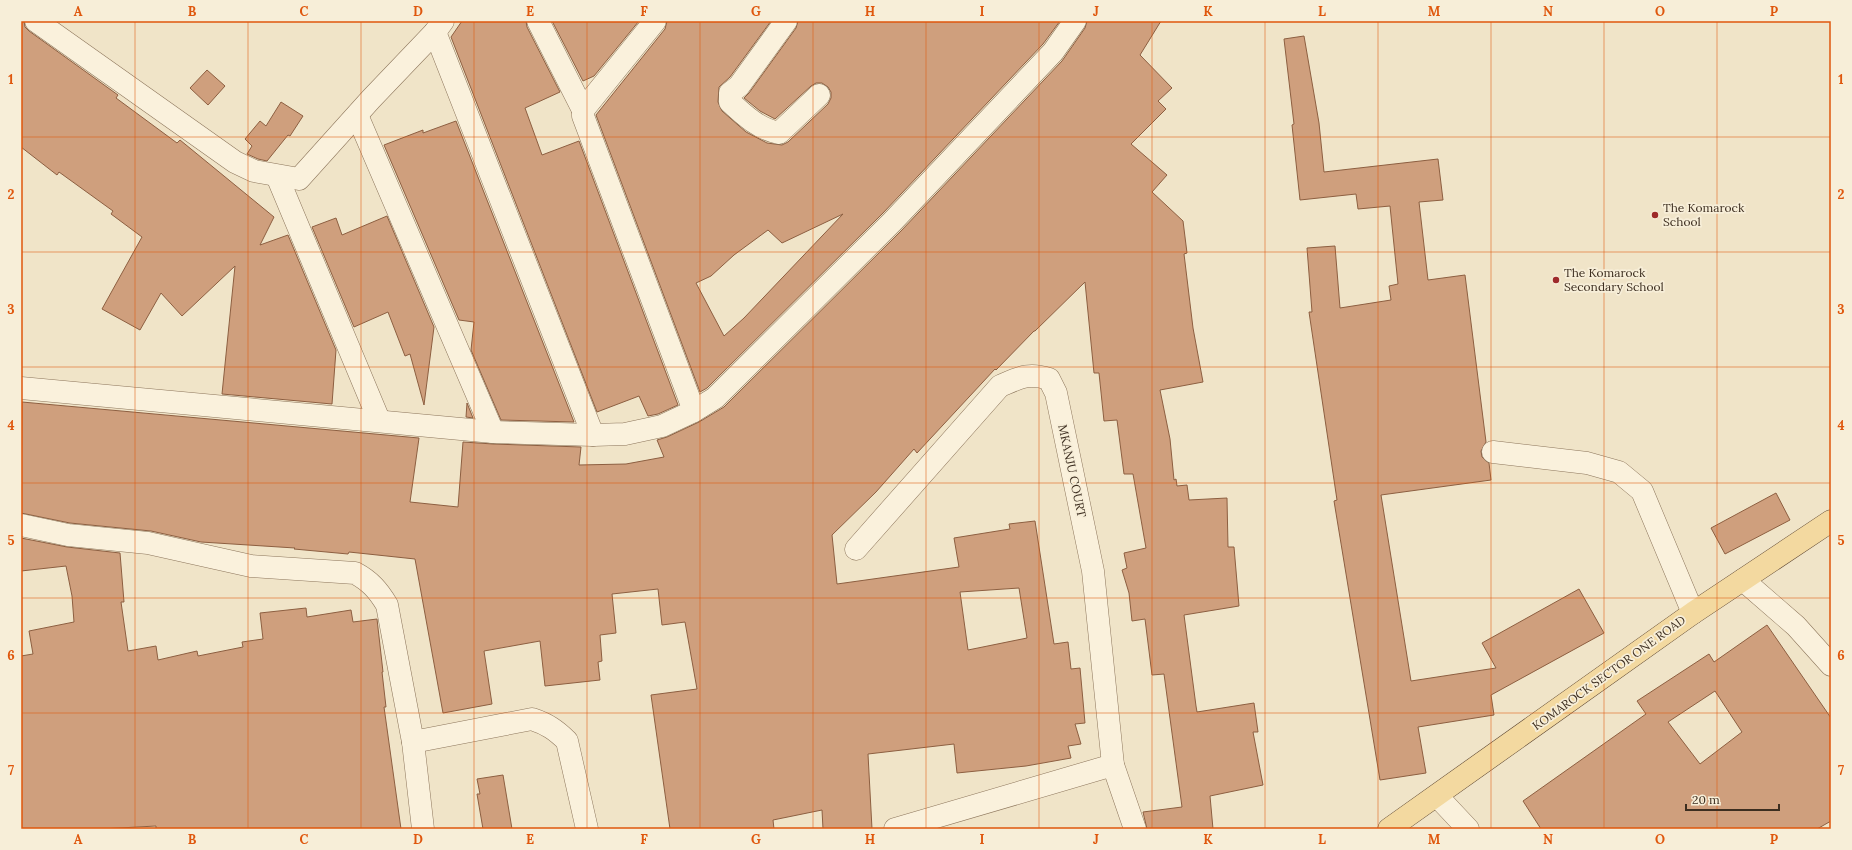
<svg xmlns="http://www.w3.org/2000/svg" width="1852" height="850" font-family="Lora,serif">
<rect width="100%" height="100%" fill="#f0e4c8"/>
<!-- building -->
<g fill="#cf9f7d" stroke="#8d5f41" fill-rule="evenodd">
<polygon points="21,21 24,21 25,27 29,31 118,95 116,98 177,143 180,140 274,217 260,245 288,235 336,350 332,404 222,394 235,266 182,316 161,293 140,330 102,309 142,237 111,214 113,211 59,172 57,175 21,147"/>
<polygon points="462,21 526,21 527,27 560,92 525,108 542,155 579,141 678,405 658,414 648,416 639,396 597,412 451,37"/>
<polygon points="552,21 639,21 594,76 583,81"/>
<path d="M667 21H771L730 77 719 87 718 102 722 111 746 132 767 143 782 145 788 142 828 104 831 98V92L828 87 822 83H816L811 86 775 119 760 111 744 98 749 93 796 28 798 21H1060L1043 44 883 213 707 388 700 392 596 115 665 29ZM843 214 744 318 724 336 696 283 711 276 734 255 768 230 782 243Z"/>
<path d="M1087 21H1161L1140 55 1172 88 1158 101 1166 109 1131 144 1167 175 1152 192 1183 221 1187 253 1184 254 1193 328 1203 382 1160 390 1170 439 1174 480 1176 479 1177 486 1187 485 1189 500 1227 498 1228 547H1234L1239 606 1184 615 1196 706 1197 712 1254 703 1258 732H1253L1263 785 1210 796 1213 829H1147L1143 812 1182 807 1164 674 1152 675 1145 619 1132 621 1129 593 1122 570 1127 568 1124 553 1146 548 1133 474H1124L1117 420 1104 421 1099 373H1094L1085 282 1035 331H1034L996 370 995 369 917 453 914 449 876 492 832 535 837 584 959 567 954 538 1010 529 1009 524 1035 521 1054 644 1068 642 1071 669 1080 668 1085 723 1075 724 1081 744 1068 746 1071 758 1026 766 957 773 954 744 868 754 872 829H823L822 810 773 820 774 829H670L651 695 697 689 685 622 662 625 658 589 612 594 616 633 600 635 602 661 598 662 600 680 545 686 540 641 484 651 492 704 443 713 415 559 349 552 348 554 294 549 295 548 201 542 151 531 70 523 21 513 22 402 419 438 410 502 458 507 463 442 493 444 581 447 579 465 626 464 664 457 657 440 667 437 699 422 724 407 901 231 1062 61 1085 28ZM1019 588 1027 638 968 650 960 592Z"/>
<polygon points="1304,36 1319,123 1324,172 1438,159 1443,200 1419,202 1428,280 1465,275 1486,442 1481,451 1482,457 1489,463 1491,480 1381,495 1411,681 1496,668 1482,643 1579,589 1604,633 1491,695 1494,715 1418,727 1426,773 1380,780 1334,501 1337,500 1309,312 1312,312 1307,248 1335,246 1340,308 1391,300 1389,286 1398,284 1390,206 1358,209 1356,194 1300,200 1292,125 1294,124 1284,39"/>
<polygon points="207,70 225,86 208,105 190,88"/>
<polygon points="281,102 303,116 290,136 288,135 267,161 258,159 247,154 252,146 245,139 260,121 266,126"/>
<polygon points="456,121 574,422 501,420 471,350 474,322 459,320 384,145 423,130 423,133"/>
<polygon points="387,216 434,327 424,405 410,354 405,356 388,312 354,327 312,227 336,218 342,235"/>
<polygon points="467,403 473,418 466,417"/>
<polygon points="1776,493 1790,520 1725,554 1711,528"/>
<polygon points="21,538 67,547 120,553 124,602 121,602 128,651 156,646 158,660 197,651 198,656 243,647 242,642 263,639 260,613 306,608 307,617 351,610 353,622 377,619 383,672 382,672 386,707 384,707 401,829 156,829 156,826 101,829 21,829 21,656 33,654 29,631 74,622 72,596 66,566 21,571"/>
<path d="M1767 625 1831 718V821L1817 829H1541L1523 801 1646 714 1637 701 1709 654 1714 662ZM1715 691 1742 732 1700 764 1668 722Z"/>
<polygon points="503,775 512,829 483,829 477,794 480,794 477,779"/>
</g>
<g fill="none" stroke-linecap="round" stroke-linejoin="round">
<!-- minor casing -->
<g stroke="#8d765c" stroke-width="23">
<g id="minor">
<polyline points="36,21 235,162 254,171 299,179 371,99 435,32 443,21"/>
<polyline points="538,21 583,110"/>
<polyline points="655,21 583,110 583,116 694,411"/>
<path d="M786 21 739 86 730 93V102C745 116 759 129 779 133L819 95"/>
<polyline points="435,32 593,435"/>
<polyline points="357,115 493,432"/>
<polyline points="277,176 379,420"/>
<polyline points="21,388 493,432 593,435 625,434 662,426 694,411 715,398 892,222 1053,52 1075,21"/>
<polyline points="1493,452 1587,463 1619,472 1642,491 1693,613"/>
<path d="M21 525 68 535 148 543 251 566 355 573C370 581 378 590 387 605L413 742 423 829"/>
<path d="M856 549 1000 386C1019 378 1028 372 1049 379L1056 393 1093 571 1113 765 1135 829"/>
<polyline points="1743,580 1796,626 1831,665"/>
<path d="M413 742 532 719C547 724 556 730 567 741L587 829"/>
<polyline points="1437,796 1468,829"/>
<polyline points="895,829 1113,765"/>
</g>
</g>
<!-- major casing -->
<g stroke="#5b4430" stroke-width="23">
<polyline id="major" points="1389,829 1693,613 1831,521"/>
</g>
<!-- minor -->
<use href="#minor" stroke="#faf1dc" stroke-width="22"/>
<!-- major -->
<use href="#major" stroke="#f3d9a0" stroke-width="22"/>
</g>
<!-- grid -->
<path fill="none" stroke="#df570d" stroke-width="1" stroke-opacity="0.55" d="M135 21V829M248 21V829M361 21V829M474 21V829M587 21V829M700 21V829M813 21V829M926 21V829M1039 21V829M1152 21V829M1265 21V829M1378 21V829M1491 21V829M1604 21V829M1717 21V829M21 137H1831M21 252H1831M21 367H1831M21 483H1831M21 598H1831M21 713H1831"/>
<!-- markers -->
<g fill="#9e2a2b" stroke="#f7eed8" stroke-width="1.5">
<circle cx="1655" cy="215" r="4"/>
<circle cx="1556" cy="280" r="4"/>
</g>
<g text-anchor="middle" stroke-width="3.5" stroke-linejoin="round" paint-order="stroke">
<!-- poi labels -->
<g font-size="12" fill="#3d2e20" stroke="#f7eed8" text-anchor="start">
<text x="1663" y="212">The Komarock<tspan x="1663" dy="14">School</tspan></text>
<text x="1564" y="277">The Komarock<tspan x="1564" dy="14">Secondary School</tspan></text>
</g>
<!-- street labels -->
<g font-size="12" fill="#3d2e20" stroke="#f7eed8">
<text transform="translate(1072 471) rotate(78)" y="4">MKANJU COURT</text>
<text transform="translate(1609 673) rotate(-36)" y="4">KOMAROCK SECTOR ONE ROAD</text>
</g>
</g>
<!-- border -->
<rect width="1852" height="850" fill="none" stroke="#f7eed8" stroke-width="44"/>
<!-- scale -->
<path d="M1686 804v6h93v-6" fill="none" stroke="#3d2e20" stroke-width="2"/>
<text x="1692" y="804" font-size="12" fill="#3d2e20" stroke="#f7eed8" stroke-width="3" paint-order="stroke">20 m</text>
<rect x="22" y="22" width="1808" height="806" fill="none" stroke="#df570d" stroke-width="1.5"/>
<g font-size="13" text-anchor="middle" font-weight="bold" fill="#df570d">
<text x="78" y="16">A</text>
<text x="192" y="16">B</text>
<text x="304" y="16">C</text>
<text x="418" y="16">D</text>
<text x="530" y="16">E</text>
<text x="644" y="16">F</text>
<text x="756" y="16">G</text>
<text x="870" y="16">H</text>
<text x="982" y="16">I</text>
<text x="1096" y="16">J</text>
<text x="1208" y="16">K</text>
<text x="1322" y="16">L</text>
<text x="1434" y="16">M</text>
<text x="1548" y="16">N</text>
<text x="1660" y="16">O</text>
<text x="1774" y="16">P</text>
<text x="11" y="84">1</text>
<text x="1841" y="84">1</text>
<text x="11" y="199">2</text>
<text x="1841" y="199">2</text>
<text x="11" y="314">3</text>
<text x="1841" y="314">3</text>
<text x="11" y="430">4</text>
<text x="1841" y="430">4</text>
<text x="11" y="545">5</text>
<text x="1841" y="545">5</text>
<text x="11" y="660">6</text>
<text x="1841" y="660">6</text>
<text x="11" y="775">7</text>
<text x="1841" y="775">7</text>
<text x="78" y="844">A</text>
<text x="192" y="844">B</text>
<text x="304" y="844">C</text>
<text x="418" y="844">D</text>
<text x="530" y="844">E</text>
<text x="644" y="844">F</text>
<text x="756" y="844">G</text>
<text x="870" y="844">H</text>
<text x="982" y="844">I</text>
<text x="1096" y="844">J</text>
<text x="1208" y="844">K</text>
<text x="1322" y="844">L</text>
<text x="1434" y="844">M</text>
<text x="1548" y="844">N</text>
<text x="1660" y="844">O</text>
<text x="1774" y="844">P</text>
</g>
</svg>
